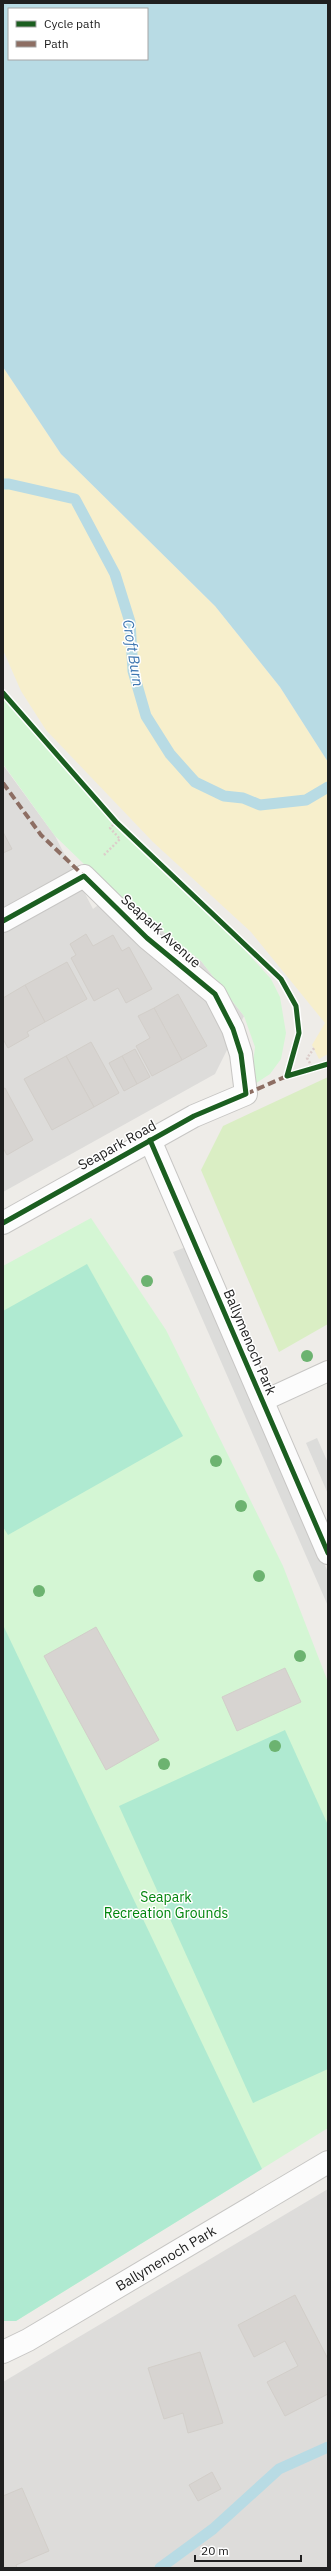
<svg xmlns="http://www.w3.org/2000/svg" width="331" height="2571" font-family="'IBM Plex Sans',sans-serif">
<rect width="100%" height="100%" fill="#eeece8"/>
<!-- residential -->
<g fill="#dddcda">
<polygon points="3,765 55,836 93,909 114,893 201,961 244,1016 215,1074 3,1192"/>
<polygon points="328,2189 328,2568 3,2568 3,2382"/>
</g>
<!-- religious -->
<g fill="#dcdcda">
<polygon points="186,1247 328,1572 328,1606 173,1252"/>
<polygon points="317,1438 328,1463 328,1494 306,1443"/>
</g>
<!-- grass -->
<polygon fill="#daeec4" points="328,1077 328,1324 279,1352 201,1170 223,1126"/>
<!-- sand -->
<polygon fill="#f7efcc" points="3,367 61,454 215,606 280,687 328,762 328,1054 319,1059 312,1045 325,1023 251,932 153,842 46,730 21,691 3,650"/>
<!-- park -->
<g fill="#d4f6d4">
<polygon points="3,694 116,822 204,905 271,979 280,997 286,1033 281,1059 270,1074 250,1087 255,1047 244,1016 201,961 114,893 55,836 3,764"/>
<polygon points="91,1218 166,1330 283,1566 328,1682 328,2128 16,2321 3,2321 3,1266"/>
</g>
<!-- pitch -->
<g fill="#afead1">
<polygon points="87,1264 183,1436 8,1535 3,1527 3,1311"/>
<polygon points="3,1625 262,2169 16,2321 3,2321"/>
<polygon points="285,1730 328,1825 328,2069 253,2103 119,1806"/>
</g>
<!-- water -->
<path fill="#b8dbe4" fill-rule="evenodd" d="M3 3H328V762L280 687 215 606 61 454 3 367ZM9 9H147V59H9Z"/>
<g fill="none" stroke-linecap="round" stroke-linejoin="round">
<!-- stream -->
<g stroke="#b8dbe4" stroke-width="11">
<polyline points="3,484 9,484 75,499 115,574 130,622 133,671 146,716 170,754 195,782 224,796 243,798 260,805 306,800 328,787"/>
<polyline points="160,2568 213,2529 279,2469 328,2447"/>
</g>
</g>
<!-- building -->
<g fill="#d7d4d1" stroke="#d2cec9">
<polygon points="3,832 12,849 3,853"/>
<polygon points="86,934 93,946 113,935 122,951 129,947 152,989 126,1003 118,988 94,1001 71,958 76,955 70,944"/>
<polygon points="67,962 87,999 45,1022 25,985"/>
<polygon points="25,985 45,1022 27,1032 29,1036 8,1048 3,1039 3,998"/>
<polygon points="178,994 207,1046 182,1060 154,1008"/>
<polygon points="154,1008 182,1060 152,1076 136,1046 150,1038 138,1016"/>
<polygon points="91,1042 119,1093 94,1107 66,1056"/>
<polygon points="135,1049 150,1077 137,1084 122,1056"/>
<polygon points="66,1056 94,1107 52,1130 24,1079"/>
<polygon points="122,1056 137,1084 124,1091 109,1063"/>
<polygon points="5,1088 33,1140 7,1155 3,1148 3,1089"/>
<polygon points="96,1627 159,1740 106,1770 44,1656"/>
<polygon points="285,1668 301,1702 237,1731 222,1697"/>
<polygon points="295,2295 328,2359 328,2394 285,2416 267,2382 298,2366 285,2341 254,2357 238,2325"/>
<polygon points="200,2352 223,2423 188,2433 183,2413 164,2419 148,2368"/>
<polygon points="212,2472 221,2489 198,2501 189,2485"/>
<polygon points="22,2488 49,2551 16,2565 17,2568 3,2568 3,2496"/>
</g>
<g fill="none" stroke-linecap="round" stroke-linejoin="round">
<!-- lane casing -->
<g stroke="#c7c6c4" stroke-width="22">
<polyline id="lane" points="263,1401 328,1371"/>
</g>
<!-- street casing -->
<g stroke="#c7c6c4" stroke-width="24">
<g id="street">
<polyline points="3,921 84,876 147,938 215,994 233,1029 241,1054 246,1094 194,1116 3,1223"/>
<polyline points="150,1140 328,1553"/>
<path id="s1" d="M3 2352 28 2340 328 2162"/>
</g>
</g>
<!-- path -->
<g stroke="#dccdca" stroke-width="2.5" stroke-dasharray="2 2" stroke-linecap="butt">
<polyline points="104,855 120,839 110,828 116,822"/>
<polyline points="314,1070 307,1058 315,1047"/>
</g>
<!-- lane -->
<use href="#lane" stroke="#fcfcfc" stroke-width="20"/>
<!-- street -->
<use href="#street" stroke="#fcfcfc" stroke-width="22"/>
<!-- quiet -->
<g stroke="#8d6e63" stroke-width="4" stroke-dasharray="8 4" stroke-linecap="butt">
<polyline points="3,783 41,835 84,876"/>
<polyline points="246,1094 287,1076"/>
</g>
<!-- cycleway casing -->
<g stroke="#fff" stroke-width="8">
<g id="cycleway">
<polyline points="3,693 116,822 281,979 296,1006 299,1033 287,1076 328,1064"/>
<polyline points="3,921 84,876 147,938 215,994 233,1029 241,1054 246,1094 194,1116 3,1223"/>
<polyline points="150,1140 328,1553"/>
</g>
</g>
<!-- cycleway -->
<use href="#cycleway" stroke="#1b5e20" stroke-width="5"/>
</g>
<!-- trees -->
<g fill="#6cb370">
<circle cx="147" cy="1281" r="6"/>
<circle cx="307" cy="1356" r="6"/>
<circle cx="216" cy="1461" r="6"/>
<circle cx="241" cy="1506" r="6"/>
<circle cx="259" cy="1576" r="6"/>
<circle cx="39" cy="1591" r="6"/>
<circle cx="300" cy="1656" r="6"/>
<circle cx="275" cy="1746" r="6"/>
<circle cx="164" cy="1764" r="6"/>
</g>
<g text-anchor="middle" stroke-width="3" stroke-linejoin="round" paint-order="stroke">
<!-- street labels -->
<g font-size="14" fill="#202020" stroke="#fff">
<text transform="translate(161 931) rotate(42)" y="5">Seapark Avenue</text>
<text transform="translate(117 1145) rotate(-29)" y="5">Seapark Road</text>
<text transform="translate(250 1342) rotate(67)" y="5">Ballymenoch Park</text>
<text dy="5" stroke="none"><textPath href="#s1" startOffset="188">Ballymenoch Park</textPath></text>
</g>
<!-- park labels -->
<g font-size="14" fill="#01850d" stroke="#fff">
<text x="166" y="1902">Seapark<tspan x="166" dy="16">Recreation Grounds</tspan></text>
</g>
<!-- water labels -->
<g font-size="15" font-style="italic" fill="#4078b2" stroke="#fff">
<text transform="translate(133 653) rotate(81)" y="5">Croft Burn</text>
</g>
</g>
<!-- border -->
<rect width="331" height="2571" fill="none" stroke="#202020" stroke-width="8"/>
<!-- legend -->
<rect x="8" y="8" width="140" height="52" fill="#ffffff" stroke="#a6a6a6"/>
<rect x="16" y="21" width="20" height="6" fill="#1b5e20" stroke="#a6a6a6"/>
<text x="44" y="28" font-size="12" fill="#202020">Cycle path</text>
<rect x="16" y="41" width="20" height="6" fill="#8d6e63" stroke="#a6a6a6"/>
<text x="44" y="48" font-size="12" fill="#202020">Path</text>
<!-- scale -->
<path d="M195 2555v6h106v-6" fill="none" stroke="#202020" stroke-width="2"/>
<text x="201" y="2555" font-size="12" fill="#202020" stroke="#ffffff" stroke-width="3" paint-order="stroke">20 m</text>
</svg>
